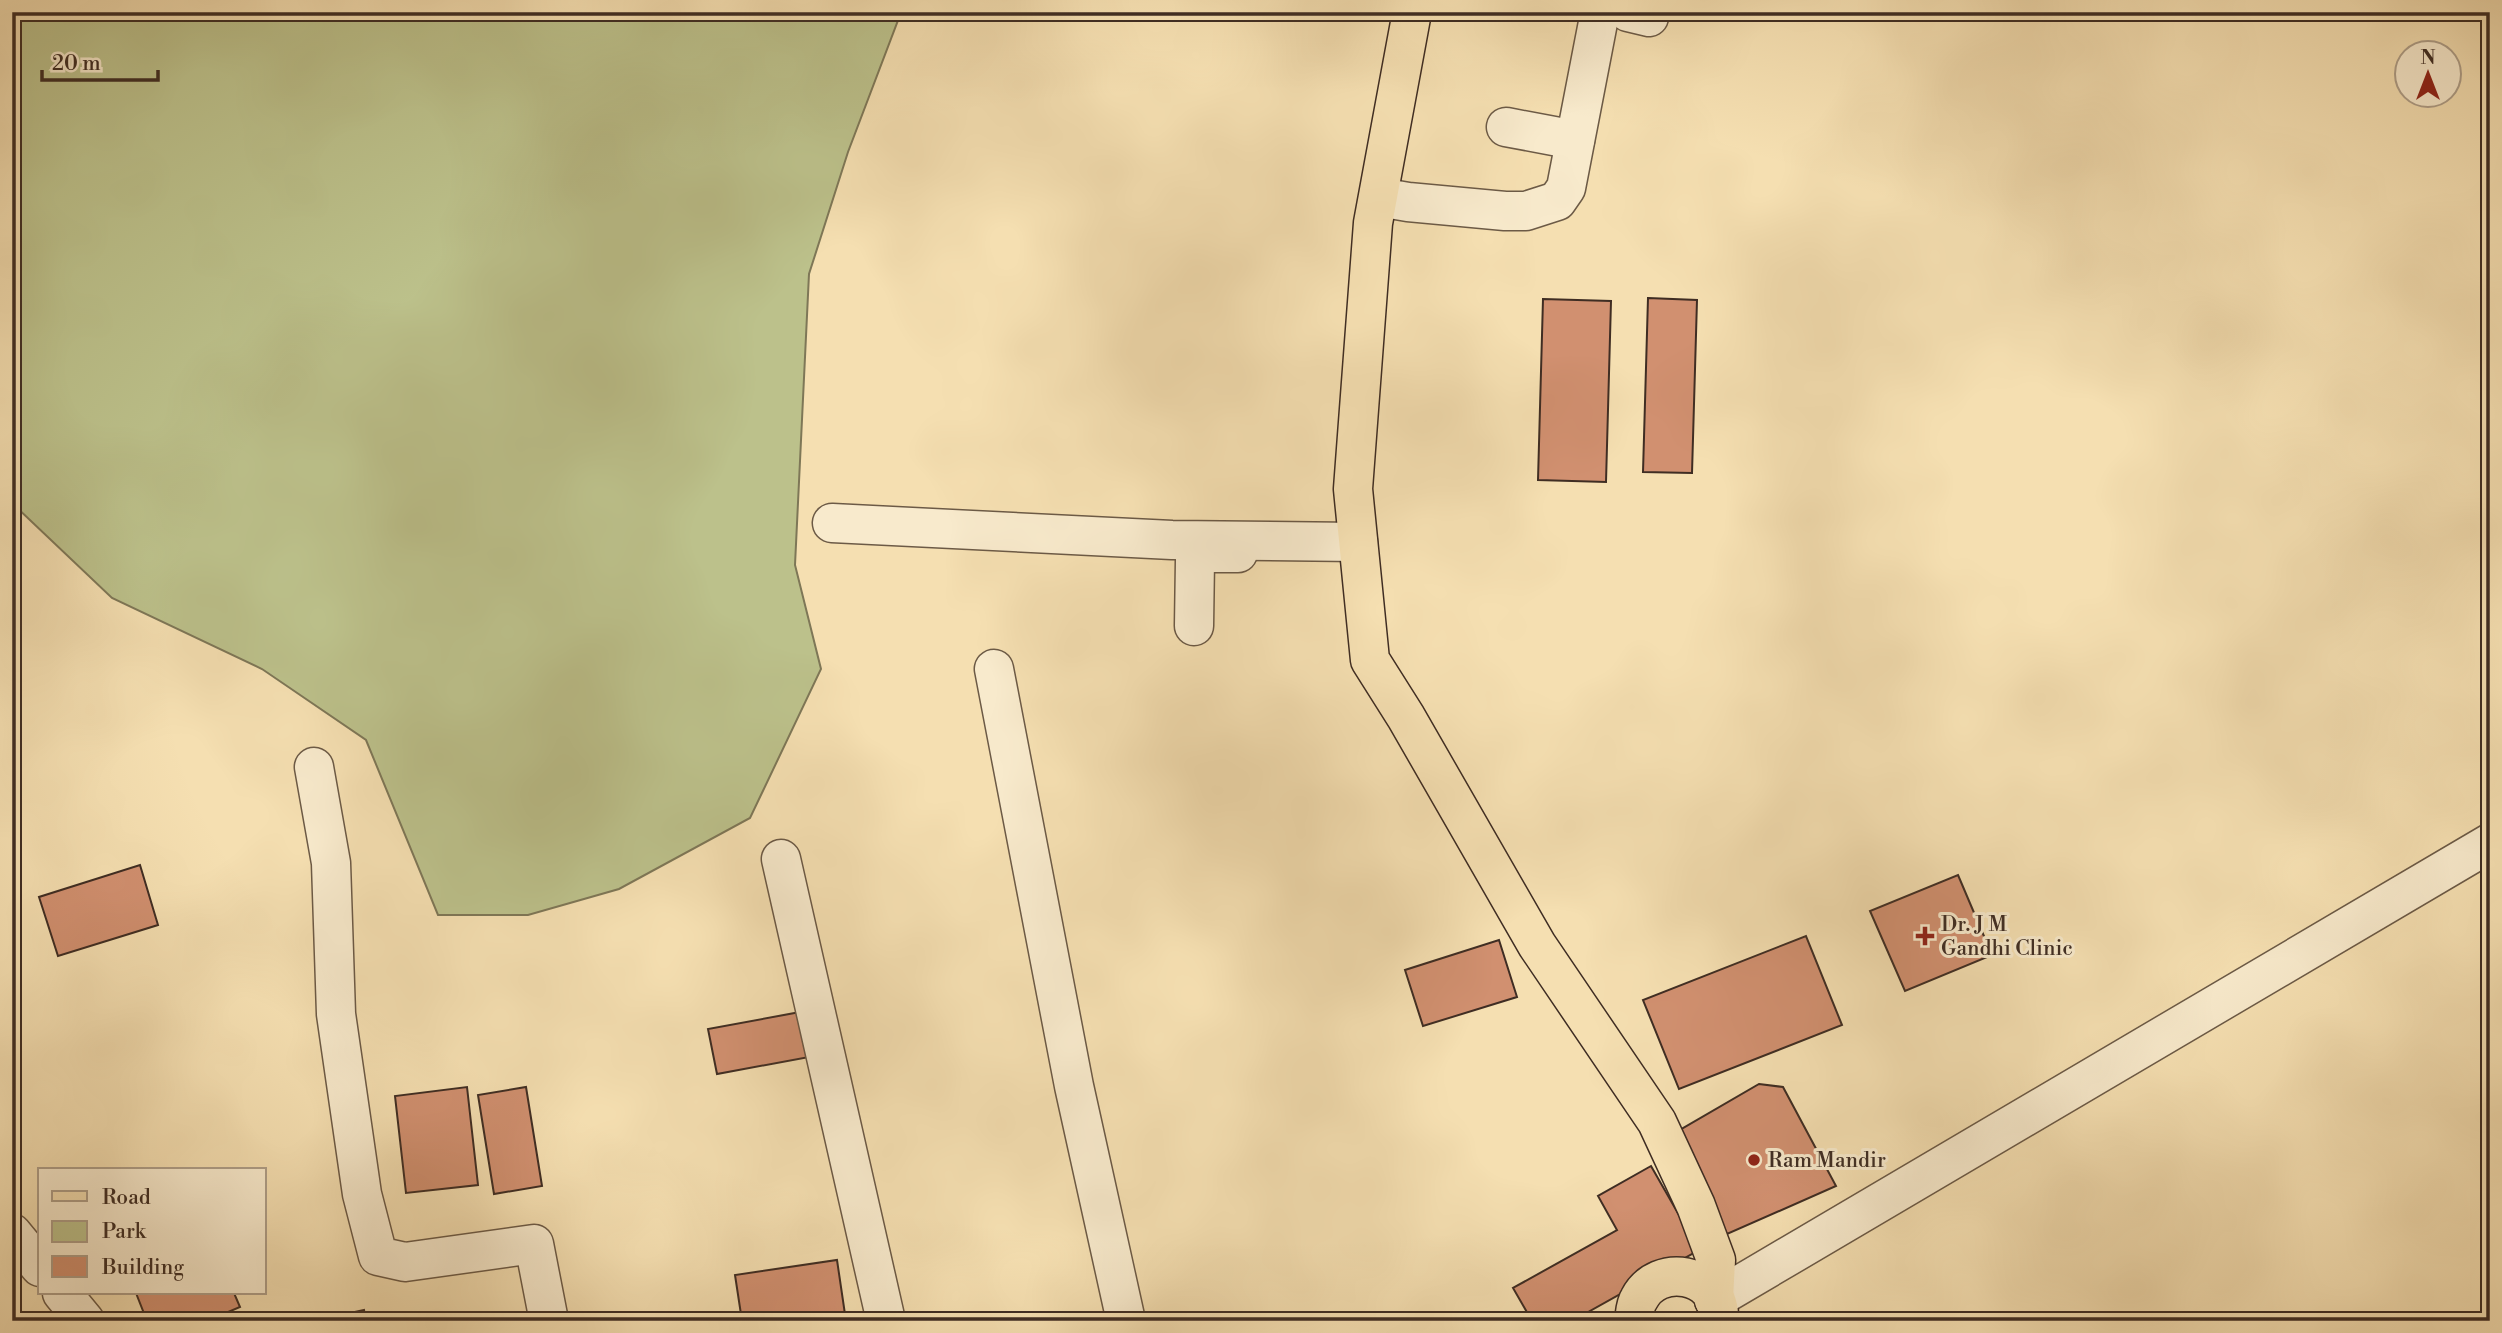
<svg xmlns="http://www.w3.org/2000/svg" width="2502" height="1333" font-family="'Libre Bodoni',serif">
<rect width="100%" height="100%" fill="#f5dfb1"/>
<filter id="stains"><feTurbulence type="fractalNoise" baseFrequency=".00286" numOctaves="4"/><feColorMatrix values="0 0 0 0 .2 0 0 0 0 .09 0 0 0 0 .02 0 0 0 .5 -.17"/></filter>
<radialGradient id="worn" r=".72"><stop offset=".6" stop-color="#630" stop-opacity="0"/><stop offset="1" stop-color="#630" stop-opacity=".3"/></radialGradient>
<!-- green -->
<polygon fill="#bcc18b" stroke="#7e7757" stroke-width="2" points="12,12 871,12 900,15 848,152 809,274 795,565 821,669 750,818 619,889 528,915 438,915 366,740 262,669 112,598 12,503"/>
<!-- building -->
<g fill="#d19070" stroke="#3f2d23" stroke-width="2">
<polygon points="1648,298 1697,300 1692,473 1643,472"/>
<polygon points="1543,299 1611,301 1606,482 1538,480"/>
<polygon points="140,865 158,925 58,956 39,897"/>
<polygon points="1958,875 1992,955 1905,991 1870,911"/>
<polygon points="1806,936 1842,1025 1679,1089 1643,1000"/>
<polygon points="1499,940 1517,997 1423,1026 1405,970"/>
<polygon points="811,1010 820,1055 717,1074 708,1029"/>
<polygon points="1759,1084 1783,1087 1836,1186 1727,1234 1673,1134"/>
<polygon points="467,1087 478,1185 406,1193 395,1096"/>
<polygon points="526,1087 542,1186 494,1194 478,1095"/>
<polygon points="1651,1166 1699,1250 1572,1321 1532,1321 1513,1288 1617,1230 1598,1196"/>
<polygon points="837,1260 846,1321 742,1321 735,1275"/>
<polygon points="136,1293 234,1293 240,1307 207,1321 147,1321"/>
<polygon points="364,1310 366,1321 318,1321 318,1320"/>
</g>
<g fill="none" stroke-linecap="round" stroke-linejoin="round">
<!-- minor casing -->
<g stroke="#6c5a46" stroke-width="41">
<g id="minor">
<polyline points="1628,12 1649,17"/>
<polyline points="1506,127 1575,140"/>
<polyline points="1379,197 1408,202 1505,211 1526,211 1557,201 1566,188 1600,12"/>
<polyline points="832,523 1172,540 1358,542"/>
<polyline points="1194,626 1195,560 1203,553 1238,553"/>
<polyline points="994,669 1074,1086 1126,1321"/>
<polyline points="314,767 331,863 336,1014 362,1194 378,1256 405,1262 534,1244 549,1321"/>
<polyline points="781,859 886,1321"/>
<polyline points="12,1233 40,1267"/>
<polyline points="62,1293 85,1321"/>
<polyline points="1714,1300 2490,843"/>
</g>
</g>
<!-- major casing -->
<g stroke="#3f2d23" stroke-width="41">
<g id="major">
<polyline points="1412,12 1373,223 1353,489 1370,660 1406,717 1537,945 1657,1122 1696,1206 1716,1260 1714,1300"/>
<path d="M1634 1321C1635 1314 1635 1305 1639 1299 1658 1262 1718 1273 1719 1315"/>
</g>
</g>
<!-- minor -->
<use href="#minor" stroke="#f8eacc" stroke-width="38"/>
<!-- major -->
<use href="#major" stroke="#f5dfb1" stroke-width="38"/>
</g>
<!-- markers -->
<g fill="#8f2418" stroke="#f8eacc" stroke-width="2.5">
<path d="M1921.5 925.5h7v7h7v7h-7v7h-7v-7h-7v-7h7z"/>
<circle cx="1754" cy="1160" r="7"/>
</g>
<g text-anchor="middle" stroke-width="6" stroke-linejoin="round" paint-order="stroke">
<!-- poi labels -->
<g font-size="21" fill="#3f2d23" stroke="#f8eacc" text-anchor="start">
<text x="1941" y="931">Dr. J M<tspan x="1941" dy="24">Gandhi Clinic</tspan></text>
<text x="1768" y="1167">Ram Mandir</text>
</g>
</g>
<!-- margin -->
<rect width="2502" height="1333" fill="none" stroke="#f5dfb1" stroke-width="42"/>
<rect x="14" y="14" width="2474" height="1305" fill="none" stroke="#3f2d23" stroke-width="3.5"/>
<rect x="21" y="21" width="2460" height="1291" fill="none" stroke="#3f2d23" stroke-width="2"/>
<!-- legend -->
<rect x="38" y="1168" width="228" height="126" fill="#f8eacc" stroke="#ae9e88" stroke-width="2"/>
<rect x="52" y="1191" width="35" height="10" fill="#f5dfb1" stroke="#ae9e88" stroke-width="2"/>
<text x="102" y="1204" font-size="21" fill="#3f2d23">Road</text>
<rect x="52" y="1221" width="35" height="21" fill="#bcc18b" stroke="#ae9e88" stroke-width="2"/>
<text x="102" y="1238" font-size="21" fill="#3f2d23">Park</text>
<rect x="52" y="1256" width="35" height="21" fill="#d19070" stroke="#ae9e88" stroke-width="2"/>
<text x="102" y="1274" font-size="21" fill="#3f2d23">Building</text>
<!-- north arrow -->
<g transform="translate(2428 74)"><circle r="33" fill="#f8eacc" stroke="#ae9e88" stroke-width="2"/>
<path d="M0-5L12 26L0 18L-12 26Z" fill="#8f2418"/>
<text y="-10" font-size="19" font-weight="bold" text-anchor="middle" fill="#3f2d23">N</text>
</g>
<!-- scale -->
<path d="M42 70v10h116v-10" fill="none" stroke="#3f2d23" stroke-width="3.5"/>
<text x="52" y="70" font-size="21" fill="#3f2d23" stroke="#f8eacc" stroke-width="5" paint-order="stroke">20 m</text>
<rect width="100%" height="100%" filter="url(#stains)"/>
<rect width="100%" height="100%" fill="url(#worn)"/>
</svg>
